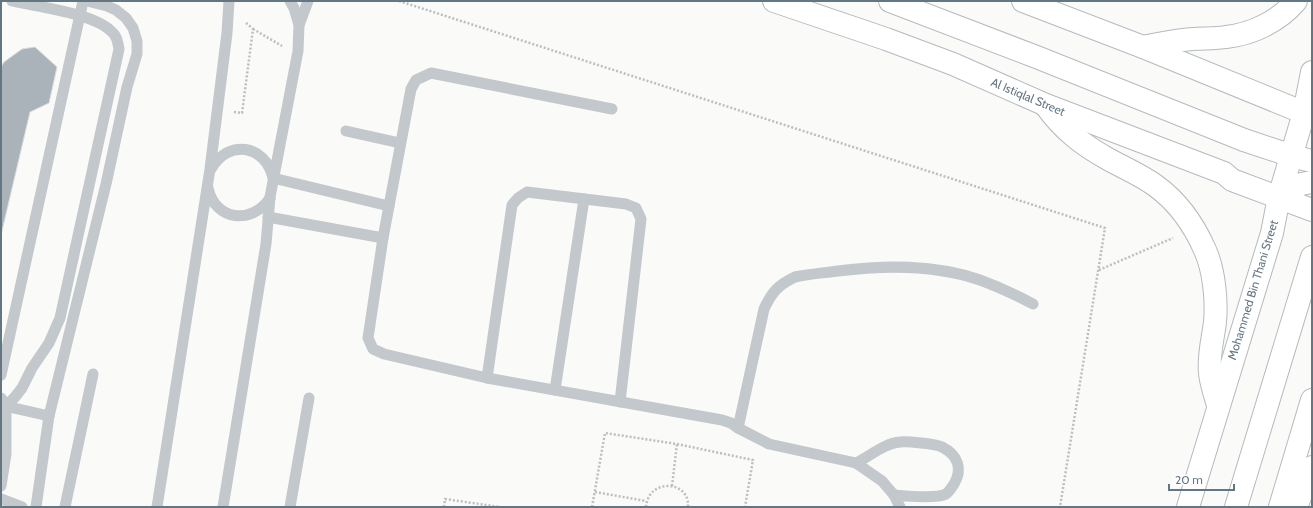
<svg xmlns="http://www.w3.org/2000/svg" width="1313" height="508" font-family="Cabin,sans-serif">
<rect width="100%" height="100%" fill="#fafaf8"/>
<!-- building -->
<polygon fill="#aab3b9" stroke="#dcdcda" points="35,47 57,67 49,103 30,112 1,235 1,67 4,62 22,49"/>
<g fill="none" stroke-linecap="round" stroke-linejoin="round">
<!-- primary casing -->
<g stroke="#b5babe" stroke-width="24">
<g id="primary">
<polyline points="774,1 886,39 953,64 1046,105 1224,173 1232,180 1312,210"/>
<polyline points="890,1 1039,58 1244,140 1292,156 1312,161"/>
<polyline points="1023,1 1143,47 1312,116"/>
<path d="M1143 47C1159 44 1176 40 1192 39 1203 38 1215 39 1226 37 1253 34 1279 21 1296 1"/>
<path d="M1046 106C1063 130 1083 145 1108 159 1124 168 1141 175 1156 186 1178 202 1194 225 1205 250 1214 270 1217 300 1215 322 1213 339 1208 356 1210 373 1211 384 1215 395 1218 405"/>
<polyline points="1279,197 1301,184 1312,182"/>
<polyline points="1188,507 1272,233 1279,197 1304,113 1312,72"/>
<polyline points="1236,507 1312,257"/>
<polyline points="1280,507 1312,400"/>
<polyline points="1296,507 1312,467"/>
</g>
</g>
<!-- path -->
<g stroke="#bbbfc2" stroke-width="2.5" stroke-dasharray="2 2" stroke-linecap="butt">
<polyline points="399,1 1105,228 1060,507"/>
<polyline points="253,29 282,46"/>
<polyline points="234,112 242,113 253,29 245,22"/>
<polyline points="1099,270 1173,238"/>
<polyline points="672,486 677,444"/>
<polyline points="595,492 646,501"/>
<polyline points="444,507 445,499 500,507"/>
<polyline points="592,507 605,433 677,444 753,460 745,507"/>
<path d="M646 507C648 478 690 480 688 507"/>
</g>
<!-- lane -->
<g stroke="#c3c8cc" stroke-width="11">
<polyline points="290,1 294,8 299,25"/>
<polyline points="612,109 431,73 416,80 411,89 383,238 368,338 373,349 384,354 487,378 722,420 731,423 738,428 769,444 856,463 882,481 894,495 900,507"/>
<polyline points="346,131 400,143"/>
<path d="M211 169C228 139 265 144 273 178L389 206"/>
<path d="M208 188C215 221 252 225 270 198"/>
<polyline points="268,217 383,238"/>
<polyline points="1,375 83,1"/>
<polyline points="487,378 512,205 518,198 527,192 626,204 636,208 641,219 620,402"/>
<polyline points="555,390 584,199"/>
<polyline points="1,398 6,406 6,454 1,486"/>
<polyline points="1,405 49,416"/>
<path d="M6 406 15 397 22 388 32 368 49 343 60 318 119 49C118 43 117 36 112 32 94 13 38 7 12 1"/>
<path d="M738 428 764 309C772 292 778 285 795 277 809 274 823 273 838 271 885 265 934 264 980 280 999 287 1016 295 1033 304"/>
<path d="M856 463C870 456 885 443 900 442 906 441 937 444 942 447 958 455 963 469 954 484 952 487 949 492 946 494 936 499 906 496 894 495"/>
<polyline points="1,499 22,507"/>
<polyline points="36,507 49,416 106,184 127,87 137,54 137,41 133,28 126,18 116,10 107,6 87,1"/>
<polyline points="65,507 93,374"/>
<polyline points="157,507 210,169 227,33 229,1"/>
<polyline points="223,507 266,244 270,197 298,51 299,25 308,1"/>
<polyline points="290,507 309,398"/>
</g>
<!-- primary -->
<use href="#primary" stroke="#fff" stroke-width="22"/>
</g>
<g text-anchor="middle" stroke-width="4" stroke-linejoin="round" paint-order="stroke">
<!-- street labels -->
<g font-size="12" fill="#657683" stroke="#fff">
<text transform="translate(1028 97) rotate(23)" y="4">Al Istiqlal Street</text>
<text transform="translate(1253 290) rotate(-73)" y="4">Mohammed Bin Thani Street</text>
</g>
</g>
<!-- border -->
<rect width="1313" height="508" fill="none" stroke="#657683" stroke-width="4"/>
<!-- scale -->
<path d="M1169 484v6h65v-6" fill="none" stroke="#657683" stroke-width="2"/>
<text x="1175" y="484" font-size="12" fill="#657683" stroke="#ffffff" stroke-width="3" paint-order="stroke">20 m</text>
</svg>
